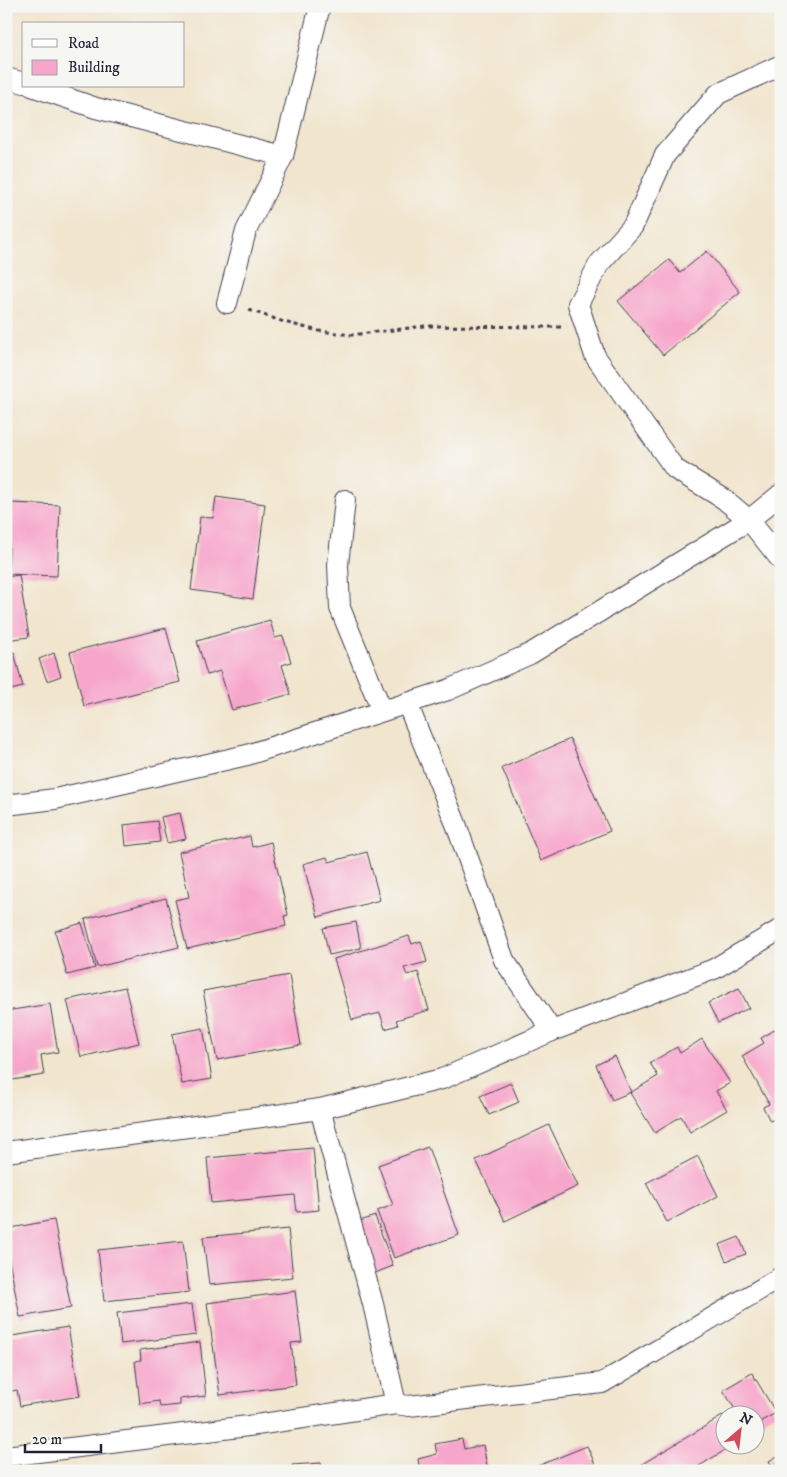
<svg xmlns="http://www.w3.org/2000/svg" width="787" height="1477" font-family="'IM FELL DW Pica',serif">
<rect width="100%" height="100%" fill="#f6f6f2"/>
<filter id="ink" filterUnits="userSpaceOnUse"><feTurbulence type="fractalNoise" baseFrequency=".02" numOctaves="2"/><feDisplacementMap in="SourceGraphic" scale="10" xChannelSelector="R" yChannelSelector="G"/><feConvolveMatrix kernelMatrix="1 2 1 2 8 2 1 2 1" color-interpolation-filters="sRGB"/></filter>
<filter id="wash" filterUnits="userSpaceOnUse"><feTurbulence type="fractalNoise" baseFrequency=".0096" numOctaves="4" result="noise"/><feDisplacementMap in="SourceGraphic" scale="20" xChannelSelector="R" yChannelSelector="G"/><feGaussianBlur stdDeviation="1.12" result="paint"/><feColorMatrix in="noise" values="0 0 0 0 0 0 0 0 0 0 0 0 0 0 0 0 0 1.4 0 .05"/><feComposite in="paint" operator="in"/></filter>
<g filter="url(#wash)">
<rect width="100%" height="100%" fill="#f1e5cd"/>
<g id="blocks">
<!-- building -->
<g fill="#f7a6cb">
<polygon points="707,251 740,292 663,355 618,301 669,260 680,273"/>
<polygon points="216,497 265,504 253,599 191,590 200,517 213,518"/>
<polygon points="11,503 60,505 57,576 8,574"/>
<polygon points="19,575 29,637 6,640 6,577"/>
<polygon points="270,620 275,638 283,636 291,662 282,665 291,694 232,710 220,671 207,675 197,641"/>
<polygon points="166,628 180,682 84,706 70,652"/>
<polygon points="14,652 23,687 6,691 6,654"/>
<polygon points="54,653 61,676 47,681 39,659"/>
<polygon points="570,739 610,831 541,861 502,768"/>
<polygon points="180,813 186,839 167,843 161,817"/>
<polygon points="157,821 160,842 126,846 124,825"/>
<polygon points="250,836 252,847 271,842 288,915 284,916 286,926 187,949 175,900 189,897 179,852"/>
<polygon points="367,852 380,900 318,917 303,864 327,857 329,862"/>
<polygon points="166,898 179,947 97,967 85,919"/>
<polygon points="356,922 361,948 329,955 323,928"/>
<polygon points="82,923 95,968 67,975 55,931"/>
<polygon points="409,936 412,944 421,941 427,962 404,968 407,975 418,972 429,1010 396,1020 398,1025 385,1029 380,1013 352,1020 334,959"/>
<polygon points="289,975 301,1045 217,1060 203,991"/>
<polygon points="125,987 139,1043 81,1057 67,1000"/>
<polygon points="739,988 749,1008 718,1023 708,1003"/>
<polygon points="50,1004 58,1052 41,1055 44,1075 6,1081 6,1011"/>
<polygon points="781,1026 781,1097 774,1101 781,1098 781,1116 770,1121 763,1107 769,1104 742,1056 764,1043 761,1038"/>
<polygon points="203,1028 212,1079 182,1084 172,1034"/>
<polygon points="702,1039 730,1083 716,1091 727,1110 690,1132 681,1116 655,1133 630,1093 658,1076 650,1063 677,1047 680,1053"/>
<polygon points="615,1056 631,1092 612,1100 596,1065"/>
<polygon points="511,1083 519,1102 489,1115 480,1096"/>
<polygon points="549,1125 578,1186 505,1221 476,1160"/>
<polygon points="428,1147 459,1235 394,1258 377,1211 393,1205 378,1165"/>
<polygon points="313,1148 319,1210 297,1212 295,1195 211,1203 207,1158"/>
<polygon points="698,1156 718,1196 667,1222 646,1183"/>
<polygon points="375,1216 393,1266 375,1273 357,1222"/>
<polygon points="54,1220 71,1308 20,1317 6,1244 6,1229"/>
<polygon points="288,1229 293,1277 209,1285 203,1237"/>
<polygon points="739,1237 746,1254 726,1261 719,1245"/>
<polygon points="183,1241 189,1292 104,1301 98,1250"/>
<polygon points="295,1291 302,1342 291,1343 296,1385 220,1395 207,1303"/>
<polygon points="192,1304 196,1335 121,1344 117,1313"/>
<polygon points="68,1327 80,1396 20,1406 17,1390 6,1392 6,1337"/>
<polygon points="200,1342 206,1396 180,1399 180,1405 160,1407 159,1401 140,1404 135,1361 141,1360 140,1350"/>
<polygon points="752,1373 776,1413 754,1425 754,1414 738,1414 723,1390"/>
<polygon points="724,1415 724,1444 735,1444 691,1471 646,1471 642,1464"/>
<polygon points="462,1439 464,1449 483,1445 488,1471 420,1471 418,1459 437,1454 435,1444"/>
<polygon points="587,1446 598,1471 525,1471"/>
<polygon points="781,1454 781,1471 775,1471 769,1461"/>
<polygon points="321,1463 322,1471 293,1471 292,1465"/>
</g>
</g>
</g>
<g filter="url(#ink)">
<use href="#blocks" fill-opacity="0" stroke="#413f51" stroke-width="1"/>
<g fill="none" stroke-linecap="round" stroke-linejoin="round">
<!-- minor casing -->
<g stroke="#413f51" stroke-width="22">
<g id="minor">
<polyline points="781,65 718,94 665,155 633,226 599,264 578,304 595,356 675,469 724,499 749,520 781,560"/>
<polyline points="6,78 24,83"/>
<polyline points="32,86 96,108 283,156"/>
<polyline points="227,303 246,231 283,156 320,6"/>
<polyline points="345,500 338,565 340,608 382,711"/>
<polyline points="407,703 456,824 504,960 552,1031"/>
<polyline points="6,805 55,799 247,755 448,690 530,654 749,520 781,494"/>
<polyline points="320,1109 373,1304 396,1404"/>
<polyline points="6,1152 320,1109 442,1079 552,1031 714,969 781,929"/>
<polyline points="6,1456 256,1425 396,1404 409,1406 602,1383 781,1277"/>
</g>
</g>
<!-- path -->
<polyline stroke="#413f51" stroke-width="3" stroke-dasharray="4 4" stroke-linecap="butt" points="249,310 284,322 319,331 352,335 425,326 561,327"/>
<!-- minor -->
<use href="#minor" stroke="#fff" stroke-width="20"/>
</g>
</g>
<!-- margin -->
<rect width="787" height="1477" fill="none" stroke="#f6f6f2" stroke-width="25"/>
<!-- legend -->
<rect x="22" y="22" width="162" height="65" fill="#f6f6f2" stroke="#a1a1a9"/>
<rect x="32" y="39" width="25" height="8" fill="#ffffff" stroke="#a1a1a9"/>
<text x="68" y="48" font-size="15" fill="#22223b">Road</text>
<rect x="32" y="60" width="25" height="15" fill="#f7a6cb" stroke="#a1a1a9"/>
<text x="68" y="72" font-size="15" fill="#22223b">Building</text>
<!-- north arrow -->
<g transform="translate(740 1430) rotate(28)"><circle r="24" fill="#f6f6f2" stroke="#a1a1a9"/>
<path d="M0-4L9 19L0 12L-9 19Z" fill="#d1495b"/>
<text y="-8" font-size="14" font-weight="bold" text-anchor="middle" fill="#22223b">N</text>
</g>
<!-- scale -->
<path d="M25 1444v8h76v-8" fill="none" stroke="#22223b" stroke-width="2.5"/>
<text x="32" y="1444" font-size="15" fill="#22223b" stroke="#f6f6f2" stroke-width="4" paint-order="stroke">20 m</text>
</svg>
